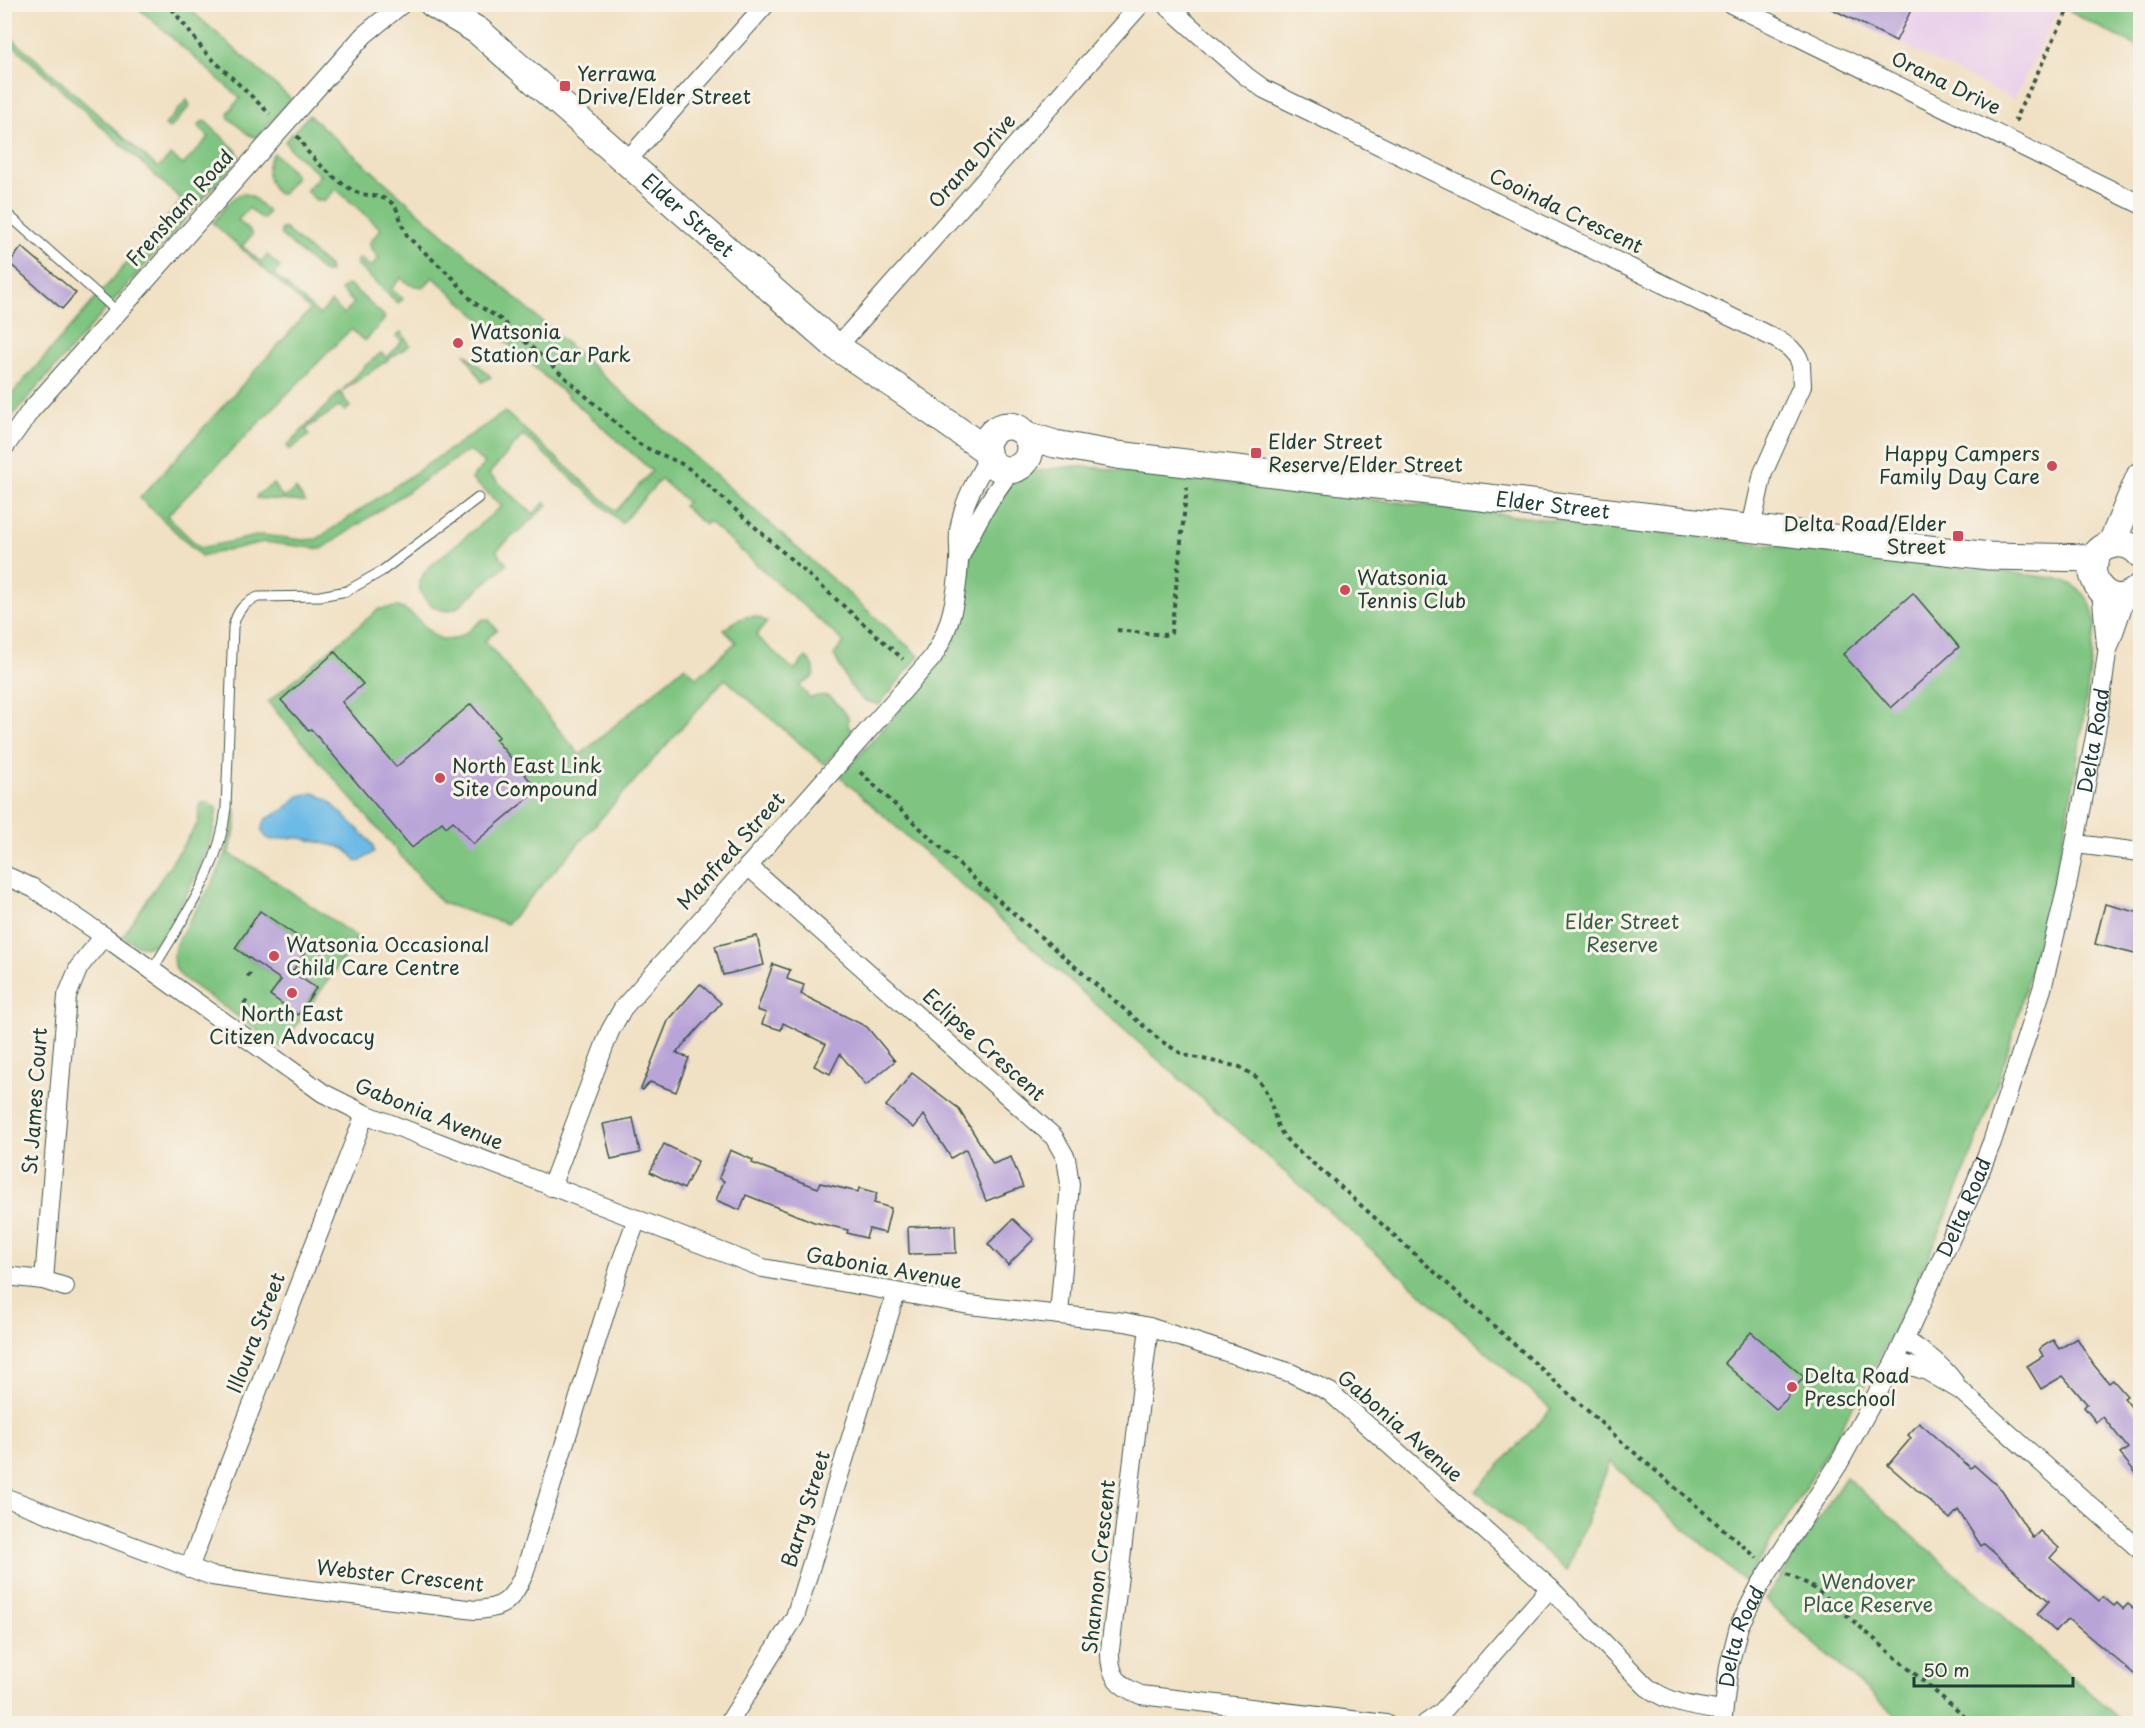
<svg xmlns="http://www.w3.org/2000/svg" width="2145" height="1728" font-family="'Playpen Sans',sans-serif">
<rect width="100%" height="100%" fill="#f7f3e8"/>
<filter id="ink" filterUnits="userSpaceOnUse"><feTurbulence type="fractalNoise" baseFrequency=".0167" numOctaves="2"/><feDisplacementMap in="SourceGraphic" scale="12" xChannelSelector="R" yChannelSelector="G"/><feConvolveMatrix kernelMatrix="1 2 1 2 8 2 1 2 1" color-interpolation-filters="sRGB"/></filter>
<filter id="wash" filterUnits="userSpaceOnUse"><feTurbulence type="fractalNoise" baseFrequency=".008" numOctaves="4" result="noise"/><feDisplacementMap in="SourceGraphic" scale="24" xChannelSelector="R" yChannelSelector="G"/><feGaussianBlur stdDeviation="1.35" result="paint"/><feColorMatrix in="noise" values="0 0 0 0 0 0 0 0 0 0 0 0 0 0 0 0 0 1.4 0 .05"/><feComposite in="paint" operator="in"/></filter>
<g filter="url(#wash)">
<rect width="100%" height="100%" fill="#f1e1c4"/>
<!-- built -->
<polygon fill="#ebd1eb" points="1822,5 2061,5 2014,100"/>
<!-- green -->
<g fill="#7fc581" stroke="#4f815a" stroke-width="1.5" fill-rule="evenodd">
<polygon points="135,5 185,5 291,99 257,138 248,134 229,118 228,113 240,98"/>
<polygon points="2074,5 2140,5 2140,48 2070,12"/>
<polygon points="5,32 158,168 171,155 183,165 209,137 198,126 202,122 205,121 235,149 240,157 5,424 5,402 182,200 5,38"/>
<polygon points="187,100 190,106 171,127 168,128 165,125"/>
<path d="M309 115 919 656 879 705 863 700 856 693 849 684 834 655 844 642 708 521 705 525 683 506 687 502 661 479 622 523 523 435 489 474 533 514 545 502 548 505 496 551 507 564 458 607 447 611C434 610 417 597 420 582 421 577 425 573 427 569L502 506 471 479 485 464 469 450 322 549 264 542 201 556 140 498 310 310 213 223C221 213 234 189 249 195 255 197 261 206 267 210V214L262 219 249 208 238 220 251 232 252 235 242 246 261 262 267 255 280 267 274 274 320 315 331 302 344 314 354 303 341 290 347 285 352 287 384 316V320L366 340H363L351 329 167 516 200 548 262 535 303 540 317 539 505 412 616 511 652 471 433 277 424 287 410 285 401 278 391 289 403 299 398 303 357 265V260L360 258 371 267 379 258 371 249 370 242 381 229 336 189 324 201H317L306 191 320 175 291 150 285 141Z"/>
<path d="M274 153 295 174V179L282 194H278C267 183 263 166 274 153Z"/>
<polygon points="284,228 329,267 330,272 324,273 281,235 281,229"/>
<polygon points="401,332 410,345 342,391 365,366 381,353 387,358 402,341 396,336"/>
<polygon points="465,353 490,376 491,377 482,382"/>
<polygon points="340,392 350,407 345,411 340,406 306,429 310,435 289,450 287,446"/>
<path d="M1074 466 1100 468 2055 578C2082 585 2096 602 2095 630 2087 691 2080 753 2068 813 2061 852 2051 890 2041 929 2030 970 2020 1012 2007 1053 1948 1241 1855 1418 1745 1582L1610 1462 1567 1571 1476 1491 1551 1409 840 777 935 670 949 652 961 618 970 551 1003 489 1017 477 1031 472Z"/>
<polygon points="273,484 283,498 296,489 305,502 256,498 257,495"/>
<path d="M397 607C424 613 431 652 461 636 469 632 476 624 484 619L489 620 497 630 485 641 580 755 685 666 697 678 736 642 724 630C737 618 752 611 767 622L756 636 794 670 806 657C813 663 816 668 813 677L799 686 810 698C833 690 834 702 848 717V726L853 733 824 764 725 679 507 924 442 903 268 702 379 609Z"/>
<path d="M200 803H208L217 808C215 819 214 830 211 840 205 858 167 940 152 945 141 950 131 942 123 936L198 823Z"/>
<path d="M235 809H236V826L229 854 260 871 358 938 281 1047 183 978C177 972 173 966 173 957 174 941 203 900 212 884 225 860 233 836 235 809ZM260 911 310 945 292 972 316 988 298 1014 271 995 281 980 235 948Z"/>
<polygon points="1846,1477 2124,1723 1905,1723 1765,1600"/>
</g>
<!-- water -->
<polygon fill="#6cbae6" stroke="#467c8d" stroke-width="1.5" points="314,793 328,800 369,840 373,846 374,852 362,860 357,861 345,849 340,847 301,838 284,838 272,840 267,838 261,830 266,819 284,810 299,796"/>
<g id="blocks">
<!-- building -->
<g fill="#b9a4d8">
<polygon points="1822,4 1914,4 1896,41"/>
<polygon points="22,247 76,293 62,309 9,263"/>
<polygon points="1913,593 1959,647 1891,708 1843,654"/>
<polygon points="335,652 363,684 342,702 396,767 471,704 499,737 495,739 538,790 473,844 453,821 446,827 442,822 412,848 311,729 309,731 281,700"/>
<polygon points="2105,904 2140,913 2140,930 2135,954 2095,944"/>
<polygon points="260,911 310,945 292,972 316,988 298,1015 270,995 281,980 235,948"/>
<polygon points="757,936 764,965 723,975 715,946"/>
<polygon points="773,964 790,970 787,979 804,985 801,994 867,1027 895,1061 866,1085 840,1054 830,1074 814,1066 826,1044 783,1023 781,1030 762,1024 766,1013 757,1010"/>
<polygon points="700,984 721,1003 676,1053 689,1058 676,1092 650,1082 643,1090 641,1089 668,1021"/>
<polygon points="912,1073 958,1108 993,1164 1011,1157 1023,1187 986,1201 966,1149 951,1158 924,1115 914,1128 886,1106"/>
<polygon points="633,1118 640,1153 611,1159 603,1124"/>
<polygon points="664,1144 698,1161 684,1189 650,1172"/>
<polygon points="730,1150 753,1160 752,1163 818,1188 820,1183 858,1192 859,1188 877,1193 874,1203 891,1208 885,1233 869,1229 866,1238 847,1233 848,1230 814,1222 746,1195 740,1210 716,1200 724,1181 719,1178"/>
<polygon points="1013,1219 1034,1239 1008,1265 988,1244"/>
<polygon points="955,1225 956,1253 909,1254 908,1227"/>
<polygon points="1751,1332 1804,1377 1788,1396 1789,1397 1776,1409 1724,1363"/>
<polygon points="2077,1338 2093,1364 2109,1383 2113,1380 2127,1396 2124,1398 2140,1418 2140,1478 2120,1454 2128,1448 2103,1417 2096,1422 2084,1407 2087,1404 2063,1376 2041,1389 2027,1366 2043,1356 2039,1349 2053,1340 2059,1349"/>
<polygon points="1919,1423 1971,1468 1974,1465 2002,1490 2033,1538 2040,1531 2059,1548 2050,1558 2099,1601 2103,1597 2114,1606 2117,1603 2123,1609 2128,1604 2140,1614 2140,1679 2068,1619 2056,1632 2037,1614 2049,1601 1984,1544 1981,1546 1958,1510 1950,1519 1888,1465 1911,1438 1908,1435"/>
</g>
</g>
</g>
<g filter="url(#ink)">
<use href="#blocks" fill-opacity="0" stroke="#3e564a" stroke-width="1.5"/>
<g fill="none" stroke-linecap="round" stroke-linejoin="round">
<!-- lane casing -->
<g stroke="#3e564a" stroke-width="11">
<g id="lane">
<polyline points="4,211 118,312"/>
<path d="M152 971C182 919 220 870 226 808L233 627C237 611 243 603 258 597L320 596 347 591 382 571 478 498"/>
</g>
</g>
<!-- street casing -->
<g stroke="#3e564a" stroke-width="20">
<g id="street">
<polyline points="1165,4 1246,76 1264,89 1778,340 1790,348 1798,357 1801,365 1802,386 1763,473 1751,528"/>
<polyline points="1731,4 2140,204"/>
<polyline points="626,162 766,4"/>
<polyline points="837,347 1141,4"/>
<polyline points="4,448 31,410 364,35 402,4"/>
<path d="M961 555C975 523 991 496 1012 469"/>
<polyline points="2101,590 2106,645"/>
<polyline points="2076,844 2140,852"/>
<polyline points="748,866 1054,1137 1066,1158 1070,1184 1059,1315"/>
<path d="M4 875 33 888 104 936 323 1093 365 1114 763 1268 969 1305 1125 1322 1149 1327 1291 1373 1330 1392 1550 1588 1647 1687C1670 1704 1695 1707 1723 1711"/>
<path d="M551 1187 610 1031 623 1008 932 658C951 629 957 596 959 562 960 549 957 537 960 525 964 500 977 478 989 457"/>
<polyline points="6,1276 43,1280 65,1287"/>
<polyline points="44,1280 67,996 79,967 104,936"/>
<path d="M1149 1327 1110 1650C1109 1676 1118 1686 1141 1695L1386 1724"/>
<path d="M1905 1340C1925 1353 1941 1364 1955 1383"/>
<polyline points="1895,1361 1927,1371 1961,1391 2140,1550"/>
<path d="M4 1497 212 1576 287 1587 475 1610C504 1609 512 1600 524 1574L622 1259 637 1219"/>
<polyline points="189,1568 365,1114"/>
<polyline points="728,1724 795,1617 896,1293"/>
<polyline points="1425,1724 1441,1713 1550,1588"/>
<path id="s1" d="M1722 1724 1729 1666 1739 1626 1759 1587 1839 1463 1895 1361 1971 1194 1992 1142 2042 989 2067 886 2098 720 2107 653 2126 597"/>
</g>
</g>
<!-- secondary casing -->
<g stroke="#3e564a" stroke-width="29">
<g id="secondary">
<path id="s2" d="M433 4 478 31 837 347 904 392 987 451"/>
<circle cx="1008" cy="448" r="22"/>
<path id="s3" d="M1026 435 1055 444 1117 455 1989 556 2096 558"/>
<polyline points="2111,545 2140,476"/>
<path d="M2140 554C2134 547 2126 543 2115 544 2069 551 2102 624 2140 587"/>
</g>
</g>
<!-- path -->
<g stroke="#3e564a" stroke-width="4" stroke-dasharray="4.5 4.5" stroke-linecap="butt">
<polyline points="164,4 173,10 204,51 270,114"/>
<polyline points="2018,121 2015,119 2071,4"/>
<path d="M297 136C302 141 303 146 307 151 319 165 338 182 354 191 366 197 383 194 393 204 400 211 401 228 409 238L454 279 473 302 500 319 638 443C655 454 675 458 691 470L903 659"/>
<polyline points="1117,630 1164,635 1171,633 1187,487"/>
<polyline points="860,772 981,885 1161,1041 1184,1055 1240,1067 1258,1078 1269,1097 1278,1127 1283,1135 1291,1145 1332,1179 1621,1441 1757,1558"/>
<polyline points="248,977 251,971"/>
<polyline points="244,1004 247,1000"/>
<polyline points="1787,1574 1808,1584 1823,1595 1973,1724"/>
</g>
<!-- lane -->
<use href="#lane" stroke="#fff" stroke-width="9"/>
<!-- street -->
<use href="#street" stroke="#fff" stroke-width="18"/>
<!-- secondary -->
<use href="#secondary" stroke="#fff" stroke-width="27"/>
</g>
</g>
<!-- markers -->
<g fill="#d1495b" stroke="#f7f3e8" stroke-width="2">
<rect x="559" y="80" width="12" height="12" rx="3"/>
<circle cx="458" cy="343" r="6"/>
<rect x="1250" y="447" width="12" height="12" rx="3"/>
<circle cx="2052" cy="466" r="6"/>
<rect x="1952" y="530" width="12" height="12" rx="3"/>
<circle cx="1345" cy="590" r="6"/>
<circle cx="440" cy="778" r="6"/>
<circle cx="274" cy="956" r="6"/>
<circle cx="292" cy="993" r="6"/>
<circle cx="1792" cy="1387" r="6"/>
</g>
<g text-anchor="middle" stroke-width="6" stroke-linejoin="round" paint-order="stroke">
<!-- poi labels -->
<g font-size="20" fill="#1f3d34" stroke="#f7f3e8" text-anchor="start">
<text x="577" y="81">Yerrawa<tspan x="577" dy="23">Drive/Elder Street</tspan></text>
<text x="470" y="339">Watsonia<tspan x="470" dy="23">Station Car Park</tspan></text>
<text x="1268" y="449">Elder Street<tspan x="1268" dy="23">Reserve/Elder Street</tspan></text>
<text x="2040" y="461" text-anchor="end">Happy Campers<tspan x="2040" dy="23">Family Day Care</tspan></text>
<text x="1946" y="531" text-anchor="end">Delta Road/Elder<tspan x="1946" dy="23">Street</tspan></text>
<text x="1357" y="585">Watsonia<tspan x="1357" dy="23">Tennis Club</tspan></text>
<text x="452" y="773">North East Link<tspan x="452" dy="23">Site Compound</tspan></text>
<text x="286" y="952">Watsonia Occasional<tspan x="286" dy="23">Child Care Centre</tspan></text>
<text x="292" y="1021" text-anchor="middle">North East<tspan x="292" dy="23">Citizen Advocacy</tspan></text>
<text x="1804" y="1383">Delta Road<tspan x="1804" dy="23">Preschool</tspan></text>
</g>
<!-- street labels -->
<g font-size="20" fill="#1f3d34" stroke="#f7f3e8">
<text transform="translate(1946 83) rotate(26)" y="7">Orana Drive</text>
<text transform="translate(972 161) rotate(-48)" y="7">Orana Drive</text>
<text transform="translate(180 208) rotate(-48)" y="7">Frensham Road</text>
<text transform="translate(1566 211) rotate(26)" y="7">Cooinda Crescent</text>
<text dy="7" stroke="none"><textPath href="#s2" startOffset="332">Elder Street</textPath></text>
<text dy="7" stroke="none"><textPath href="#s3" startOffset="532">Elder Street</textPath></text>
<text dy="7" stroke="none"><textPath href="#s1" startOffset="1062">Delta Road</textPath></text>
<text transform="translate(731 851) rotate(-48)" y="7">Manfred Street</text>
<text transform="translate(984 1045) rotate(42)" y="7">Eclipse Crescent</text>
<text transform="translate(35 1101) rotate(-86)" y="7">St James Court</text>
<text transform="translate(429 1114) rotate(22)" y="7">Gabonia Avenue</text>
<text dy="7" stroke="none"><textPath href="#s1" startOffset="576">Delta Road</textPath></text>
<text transform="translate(884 1268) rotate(10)" y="7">Gabonia Avenue</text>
<text transform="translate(256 1333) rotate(-69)" y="7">Illoura Street</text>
<text transform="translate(1400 1426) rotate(41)" y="7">Gabonia Avenue</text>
<text transform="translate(806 1509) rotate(-73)" y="7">Barry Street</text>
<text transform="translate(1099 1567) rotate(-84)" y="7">Shannon Crescent</text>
<text transform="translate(400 1576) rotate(6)" y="7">Webster Crescent</text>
<text dy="7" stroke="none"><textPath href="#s1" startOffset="90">Delta Road</textPath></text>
</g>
<!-- park labels -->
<g font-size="20" fill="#375f47" stroke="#f7f3e8">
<text x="1622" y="929">Elder Street<tspan x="1622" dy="23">Reserve</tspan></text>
<text x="1868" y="1589">Wendover<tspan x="1868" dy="23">Place Reserve</tspan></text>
</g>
</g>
<!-- margin -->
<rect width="2145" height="1728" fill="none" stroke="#f7f3e8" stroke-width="24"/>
<!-- scale -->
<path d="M1914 1677v9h159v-9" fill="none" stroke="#1f3d34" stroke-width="3"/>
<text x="1923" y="1677" font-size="18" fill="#1f3d34" stroke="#f7f3e8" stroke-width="4.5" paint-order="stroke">50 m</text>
</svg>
